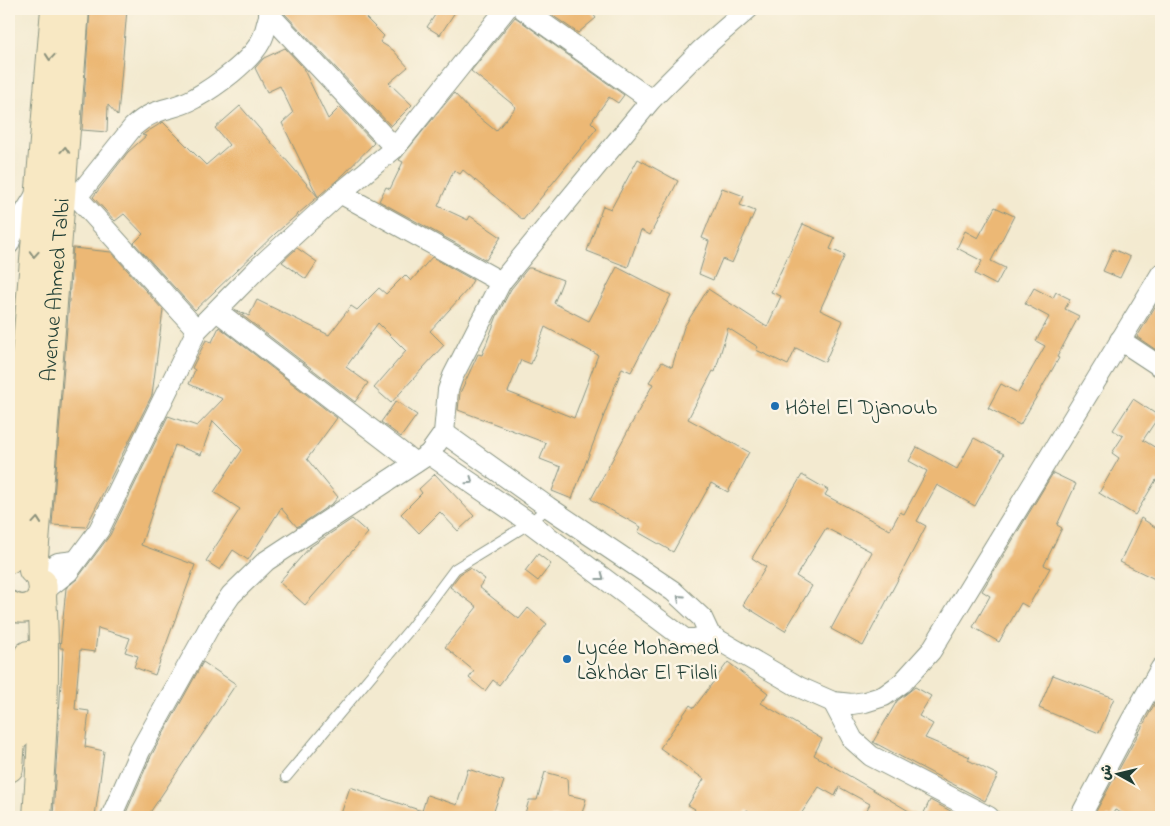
<svg xmlns="http://www.w3.org/2000/svg" width="1170" height="826" font-family="'Indie Flower','Playpen Sans Arabic',sans-serif">
<rect width="100%" height="100%" fill="#fcf5e5"/>
<filter id="ink" filterUnits="userSpaceOnUse"><feTurbulence type="fractalNoise" baseFrequency=".02" numOctaves="2"/><feDisplacementMap in="SourceGraphic" scale="10" xChannelSelector="R" yChannelSelector="G"/><feConvolveMatrix kernelMatrix="1 2 1 2 8 2 1 2 1" color-interpolation-filters="sRGB"/></filter>
<filter id="wash" filterUnits="userSpaceOnUse"><feTurbulence type="fractalNoise" baseFrequency=".0096" numOctaves="4" result="noise"/><feDisplacementMap in="SourceGraphic" scale="20" xChannelSelector="R" yChannelSelector="G"/><feGaussianBlur stdDeviation="1.12" result="paint"/><feColorMatrix in="noise" values="0 0 0 0 0 0 0 0 0 0 0 0 0 0 0 0 0 1.4 0 .05"/><feComposite in="paint" operator="in"/></filter>
<g filter="url(#wash)">
<rect width="100%" height="100%" fill="#f3ead0"/>
<g id="blocks">
<!-- building -->
<g fill="#ecb875" fill-rule="evenodd">
<polygon points="90,9 127,9 118,116 108,105 107,132 82,130"/>
<polygon points="285,9 372,9 366,18 384,36 380,42 393,50 408,67 389,83 412,105 391,126 284,13"/>
<polygon points="439,9 457,9 440,35 427,27"/>
<polygon points="543,9 589,9 596,18 578,33"/>
<polygon points="515,17 624,95 618,103 609,97 591,122 597,128 523,220 463,170 460,174 454,170 438,206 468,220 470,216 501,237 486,260 379,201 386,187 390,189 403,162 399,160 454,93 470,110 496,131 516,107 471,71"/>
<polygon points="285,48 302,66 328,119 340,107 374,143 343,175 276,233 195,310 134,243 143,234 124,214 115,221 93,197 128,152 146,136 142,135 163,122 206,165 229,145 215,128 240,106 318,197 282,123 293,113 280,86 267,92 255,68 264,58"/>
<polygon points="638,159 678,181 650,235 641,230 628,267 587,251 603,206 611,209"/>
<polygon points="722,188 744,196 740,205 755,211 732,263 722,259 713,280 699,274 709,241 702,238"/>
<polygon points="995,207 1014,216 991,261 1005,268 996,285 975,274 982,261 957,248 965,231 978,238"/>
<polygon points="803,224 835,238 830,249 845,255 820,310 843,321 825,362 796,348 788,365 756,350 758,347 728,328 715,372 713,371 688,419 749,452 728,492 711,483 673,552 638,532 641,527 591,499 653,384 649,382 662,362 672,367 684,327 708,289 767,327 781,296 771,292"/>
<polygon points="73,248 111,252 163,310 152,395 86,527 52,525"/>
<polygon points="297,248 317,262 306,279 282,262"/>
<polygon points="1113,249 1130,257 1120,278 1103,271"/>
<polygon points="432,257 473,280 468,289 430,331 444,345 391,403 374,388 406,351 378,323 346,367 368,383 355,402 234,309 249,316 257,300 329,335 351,306 357,310 379,288 386,294 405,275 411,281"/>
<path d="M617 267 671 295 631 372 622 368 572 499 552 491 561 467 540 459 546 443 458 410 460 393 478 354 482 355 497 316 511 289 528 268H531L563 280 554 303 589 321ZM545 327 598 355 574 418 508 392 521 360 531 364Z"/>
<polygon points="1034,288 1053,298 1056,292 1070,299 1065,309 1079,316 1057,357 1059,358 1020,425 988,408 1001,384 1018,393 1045,346 1036,341 1049,317 1025,304"/>
<polygon points="1159,300 1161,301 1161,342 1156,350 1137,337"/>
<polygon points="219,327 337,418 307,459 338,497 333,503 297,527 281,508 248,560 233,550 220,570 206,561 240,509 214,492 242,450 213,421 201,455 175,445 141,545 195,565 155,675 134,667 138,656 125,652 130,638 98,628 95,652 80,650 75,709 89,711 85,747 104,751 95,816 80,814 79,817 53,817 63,648 60,648 66,588 77,579 110,535 168,416 197,426 223,399 189,384 195,370 192,368 206,340 212,342"/>
<polygon points="1133,399 1159,416 1143,440 1161,451 1161,483 1156,480 1135,515 1099,493 1119,458 1112,453 1123,436 1113,430"/>
<polygon points="396,401 417,415 401,437 381,422"/>
<polygon points="974,438 1004,454 975,506 937,485 917,521 926,526 863,646 831,629 872,552 826,528 796,576 812,586 785,631 743,605 766,567 752,558 802,475 828,490 825,495 890,530 900,512 904,514 927,471 909,461 917,447 957,469"/>
<polygon points="1053,473 1076,484 1057,525 1062,528 1044,565 1050,568 1028,607 1021,603 999,642 973,627 990,596 982,591"/>
<polygon points="435,474 474,516 458,531 440,512 419,533 401,514 422,493 419,489"/>
<polygon points="1141,518 1161,531 1161,582 1120,562"/>
<polygon points="352,519 368,533 305,605 279,582 310,547"/>
<polygon points="538,554 551,564 538,581 525,571"/>
<polygon points="470,568 485,579 479,587 519,619 528,608 547,624 499,685 493,680 485,691 469,678 474,671 445,647 477,607 450,587 460,574"/>
<polygon points="203,662 236,684 147,817 128,817 125,815 151,756"/>
<polygon points="728,662 768,693 761,703 822,739 814,755 919,817 863,817 870,804 839,787 835,796 819,787 799,817 758,817 747,810 743,817 690,817 695,809 688,805 704,779 660,748 690,705 694,708"/>
<polygon points="1053,675 1114,698 1099,733 1039,708"/>
<polygon points="915,687 931,696 919,716 933,724 925,738 970,757 968,760 998,775 985,801 873,742 897,701"/>
<polygon points="1161,692 1161,817 1130,817 1115,810 1111,817 1093,817"/>
<polygon points="468,769 504,781 492,817 340,817 350,787 422,811 427,795 457,805"/>
<polygon points="545,772 567,778 568,795 586,799 581,817 524,817 529,800 537,800"/>
<polygon points="930,800 956,814 955,817 922,817"/>
</g>
</g>
</g>
<g filter="url(#ink)">
<use href="#blocks" fill-opacity="0" stroke="#899482" stroke-width="1"/>
<g fill="none" stroke-linecap="round" stroke-linejoin="round">
<!-- lane casing -->
<g stroke="#899482" stroke-width="12">
<polyline id="lane" points="286,777 410,629 455,569 530,523 548,507"/>
</g>
<!-- street casing -->
<g stroke="#899482" stroke-width="22">
<g id="street">
<polyline points="523,9 651,100"/>
<polyline points="269,14 395,148"/>
<polyline points="64,193 77,197 197,330"/>
<polyline points="340,193 501,282"/>
<path d="M77 197 133 127C157 105 171 112 195 98 215 87 251 61 261 41 267 31 266 18 273 9"/>
<path d="M9 244C14 225 28 210 37 192"/>
<polyline points="217,311 415,463"/>
<polyline points="1120,340 1161,367"/>
<polyline points="444,433 548,507 673,591 702,618 710,635 799,687 833,702 852,704 865,702 884,696 902,683 931,651 1161,274"/>
<polyline points="429,454 530,523 685,639 695,639 710,635"/>
<polyline points="37,574 58,563 75,561"/>
<polyline points="43,592 68,572 99,530 197,330 259,267 340,193 395,148 506,9"/>
<polyline points="833,702 853,740 871,756 989,817"/>
<polyline points="111,817 140,751 211,624 231,595 266,561 429,454 444,433 448,390 453,376 501,282 651,100 701,50 748,9"/>
<polyline points="1080,817 1131,721 1161,668"/>
</g>
</g>
<!-- secondary casing -->
<g stroke="#899482" stroke-width="30">
<g id="secondary">
<polyline points="9,559 55,9"/>
<path id="s1" d="M33 570 75 9"/>
<path d="M9 605C26 615 47 604 42 583"/>
<polyline points="9,734 11,740 9,768"/>
<polyline points="11,740 18,734 28,655"/>
<path d="M37 817C42 744 47 669 42 596"/>
</g>
</g>
<!-- lane -->
<use href="#lane" stroke="#fff" stroke-width="10"/>
<!-- street -->
<use href="#street" stroke="#fff" stroke-width="20"/>
<!-- secondary -->
<use href="#secondary" stroke="#f8e8c3" stroke-width="28"/>
</g>
<!-- one-way arrows -->
<defs><path id="oneway-chevron" d="M-2-3.5L2.5 0L-2 3.5" fill="none" stroke-width="1.6" stroke-linecap="round" stroke-linejoin="round" transform="scale(1.25)"/></defs>
<g stroke="#8c927c">
<use href="#oneway-chevron" transform="translate(50 57) rotate(95)"/>
<use href="#oneway-chevron" transform="translate(65 150) rotate(-86)"/>
<use href="#oneway-chevron" transform="translate(34 254) rotate(94)"/>
<use href="#oneway-chevron" transform="translate(37 521) rotate(-85)"/>
</g>
<g stroke="#8f9e9a">
<use href="#oneway-chevron" transform="translate(470 481) rotate(35)"/>
<use href="#oneway-chevron" transform="translate(601 577) rotate(37)"/>
<use href="#oneway-chevron" transform="translate(680 598) rotate(-138)"/>
</g>
</g>
<!-- markers -->
<g fill="#1f6fb2" stroke="#fcf5e5" stroke-width="2">
<circle cx="775" cy="406" r="5"/>
<circle cx="567" cy="659" r="5"/>
</g>
<g text-anchor="middle" stroke-width="5" stroke-linejoin="round" paint-order="stroke">
<!-- street labels -->
<g font-size="22" fill="#1f3d34" stroke="#fcf5e5">
<text dy="8" stroke="none"><textPath href="#s1" startOffset="281">Avenue Ahmed Talbi</textPath></text>
</g>
<!-- poi labels -->
<g font-size="22" fill="#1f3d34" stroke="#fcf5e5" text-anchor="start">
<text x="785" y="414">Hôtel El Djanoub</text>
<text x="577" y="654">Lycée Mohamed<tspan x="577" dy="25">Lakhdar El Filali</tspan></text>
</g>
</g>
<!-- margin -->
<rect width="1170" height="826" fill="none" stroke="#fcf5e5" stroke-width="30"/>
<!-- north arrow -->
<g transform="translate(1118 774) rotate(278)" stroke="#fcf5e5" stroke-width="4" paint-order="stroke">
<path d="M0-4L9 19L0 12L-9 19Z" fill="#1f3d34"/>
<text y="-8" font-size="14" font-weight="bold" text-anchor="middle" fill="#1f3d34">ش</text>
</g>
</svg>
